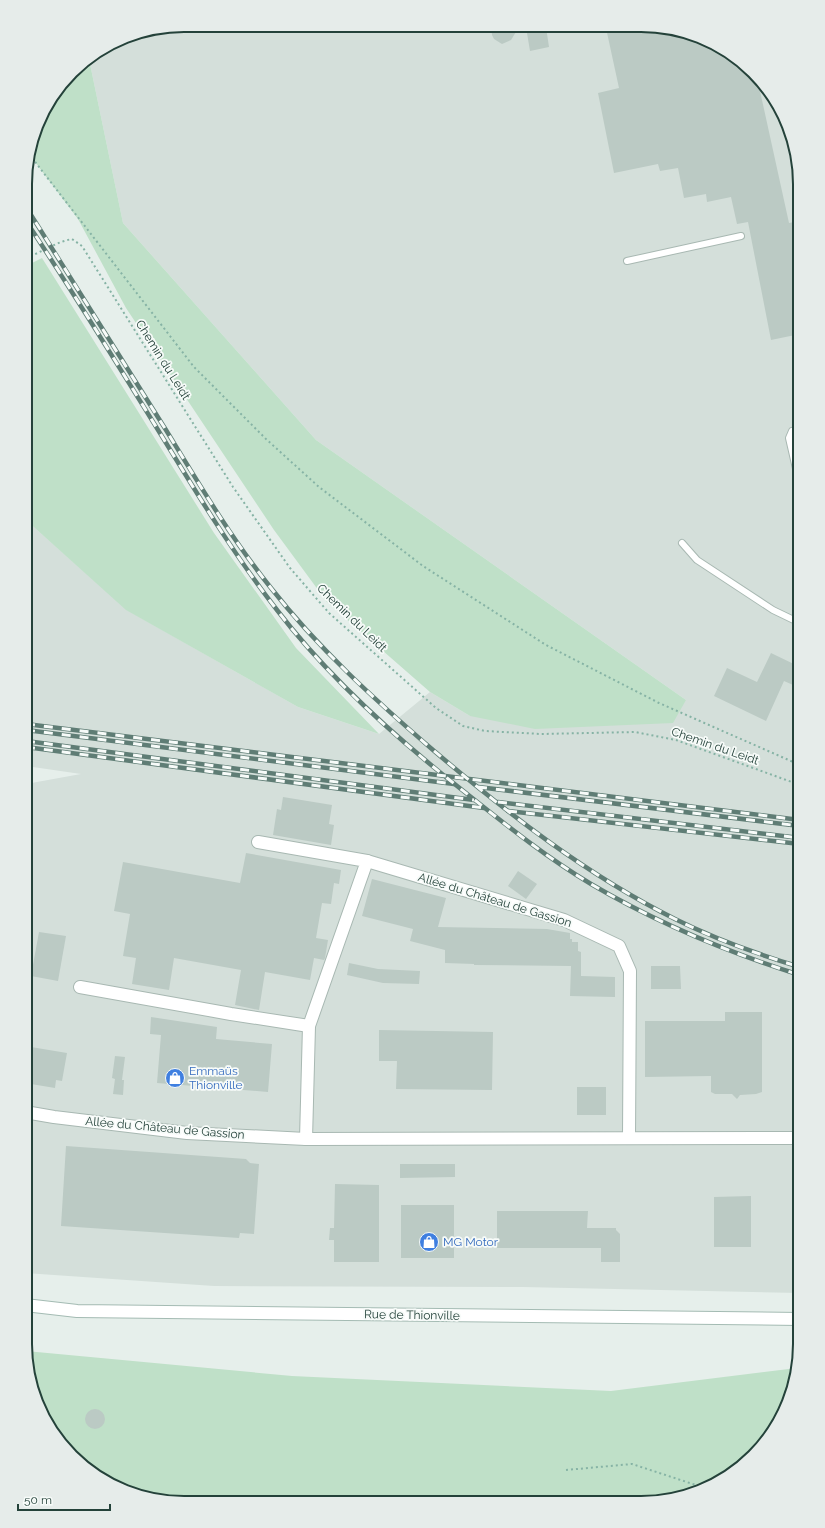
<svg xmlns="http://www.w3.org/2000/svg" width="825" height="1528" font-family="Raleway,sans-serif">
<rect width="100%" height="100%" fill="#e6efeb"/>
<!-- built -->
<polygon fill="#d4dfda" points="184,25 672,28 746,64 773,96 791,133 800,184 800,1293 523,1287 214,1286 25,1273 26,784 81,774 26,766 26,520 127,610 298,707 379,734 430,692 470,716 686,700 316,440 123,223 89,59 123,37"/>
<!-- green -->
<g fill="#bfe0c8">
<polygon points="89,59 123,223 316,440 686,700 673,723 535,729 470,716 430,692 327,602 274,530 126,308 78,219 29,154 42,114 79,65"/>
<polygon points="42,258 214,533 296,648 379,734 298,707 126,610 26,520 26,266"/>
<polygon points="26,1351 292,1376 611,1391 797,1368 791,1395 767,1441 738,1470 692,1494 641,1503 163,1502 123,1491 87,1470 52,1432 34,1395"/>
</g>
<!-- building -->
<g fill="#bbcac4">
<polygon points="491,27 519,27 511,40 502,44 494,39 492,35"/>
<polygon points="526,27 546,27 549,47 530,51"/>
<polygon points="606,28 672,28 711,41 746,64 768,89 760,91 789,223 800,221 800,334 771,340 748,222 737,224 731,197 707,202 706,194 684,198 678,168 660,171 658,164 614,173 598,93 619,88"/>
<polygon points="771,653 800,667 800,688 784,681 766,721 714,696 727,668 757,682"/>
<polygon points="283,797 332,805 329,824 334,825 331,845 273,835 277,809 281,810"/>
<polygon points="246,853 341,870 339,884 334,883 331,904 322,903 316,938 328,940 325,958 324,960 314,958 310,980 265,972 259,1010 235,1005 241,970 174,958 169,990 132,984 136,958 123,956 130,914 114,911 123,862 240,883"/>
<polygon points="518,871 537,884 526,899 508,886"/>
<polygon points="372,879 446,898 438,927 547,929 570,933 570,939 572,939 572,942 578,942 578,951 581,952 581,976 615,977 615,997 570,996 571,966 474,965 474,964 445,963 445,950 410,941 413,929 362,916"/>
<polygon points="39,932 66,936 58,981 31,976"/>
<polygon points="349,963 378,969 420,971 419,984 383,983 347,975"/>
<polygon points="651,966 680,966 681,989 651,989"/>
<polygon points="725,1012 762,1012 762,1092 756,1094 740,1095 737,1099 732,1094 715,1094 711,1092 711,1076 645,1077 645,1021 725,1021"/>
<polygon points="151,1017 217,1027 216,1039 272,1044 268,1092 157,1083 161,1035 150,1034"/>
<polygon points="379,1030 493,1032 492,1090 396,1089 397,1061 379,1061"/>
<polygon points="25,1046 67,1053 62,1081 56,1080 55,1088 25,1083"/>
<polygon points="115,1056 125,1057 122,1080 124,1080 123,1095 113,1094 115,1079 112,1078"/>
<rect x="577" y="1087" width="29" height="28"/>
<polygon points="66,1146 246,1159 250,1163 259,1164 254,1234 240,1233 239,1238 61,1226"/>
<polygon points="400,1164 455,1164 455,1177 400,1178"/>
<polygon points="335,1184 379,1185 379,1262 334,1262 334,1240 329,1240 330,1228 334,1228"/>
<polygon points="751,1196 751,1247 714,1247 714,1197"/>
<rect x="401" y="1205" width="53" height="53"/>
<polygon points="497,1211 588,1211 587,1228 616,1228 616,1230 620,1234 620,1262 601,1262 601,1248 497,1248"/>
<circle cx="95" cy="1419" r="10"/>
</g>
<g fill="none" stroke-linecap="round" stroke-linejoin="round">
<!-- lane casing -->
<g stroke="#a8b8b2" stroke-width="8">
<g id="lane">
<polyline points="627,261 741,236"/>
<polyline points="800,486 789,438 792,431 800,429"/>
<polyline points="682,543 697,560 773,610 800,623"/>
</g>
</g>
<!-- street casing -->
<g stroke="#a8b8b2" stroke-width="14">
<g id="street">
<polyline points="258,842 367,861 309,1026 306,1139"/>
<polyline points="367,861 564,920 619,946 630,971 629,1138"/>
<polyline points="80,987 231,1014 309,1026"/>
<polyline points="25,1112 54,1117 187,1133 306,1139 800,1138"/>
</g>
</g>
<!-- secondary casing -->
<g stroke="#a4bbb3" stroke-width="14">
<polyline id="secondary" points="25,1305 77,1311 800,1319"/>
</g>
<!-- path -->
<g stroke="#86b3a5" stroke-width="2" stroke-dasharray="2 3" stroke-linecap="butt">
<polyline points="29,154 194,367 266,439 319,487 423,566 546,645 659,703 800,765"/>
<path d="M26 258C42 252 56 242 72 239L82 246 233 487 290 568 329 613 436 708 463 726 485 731 541 734 635 732 676 740 800 785"/>
<polyline points="566,1470 632,1464 705,1488"/>
</g>
<!-- lane -->
<use href="#lane" stroke="#fff" stroke-width="6"/>
<!-- street -->
<use href="#street" stroke="#fff" stroke-width="12"/>
<!-- secondary -->
<use href="#secondary" stroke="#fff" stroke-width="12"/>
<!-- rail casing -->
<g stroke="#5f7d75" stroke-width="4.5">
<g id="rail">
<path d="M26 207C73 281 119 356 166 430 199 484 231 538 271 588 318 648 375 700 433 750 507 813 587 875 675 919 715 939 757 954 800 967"/>
<path d="M26 221C73 292 118 365 163 438 199 497 235 556 277 610 326 674 385 728 447 778 494 815 539 853 591 884 657 923 727 952 800 975"/>
<polyline points="26,724 800,820"/>
<polyline points="26,730 454,784"/>
<polyline points="26,741 474,800"/>
<polyline points="26,747 484,808"/>
<polyline points="478,787 800,826"/>
<polyline points="498,802 800,838"/>
<polyline points="508,811 800,844"/>
</g>
</g>
<!-- rail -->
<use href="#rail" stroke="#f7fbf9" stroke-width="3" stroke-dasharray="9" stroke-linecap="butt"/>
</g>
<!-- icons -->
<defs>
<g id="shop-disc" transform="scale(1)"><circle r="9.5" fill="#3f7fe0" stroke="#f7fbf9"/><path d="M-5-2.5h2.3a2.7 3.5 0 0 1 5.4 0H5L5.5 6h-11ZM-1.5-2.5h3a1.5 2.3 0 0 0-3 0Z" fill="#fff"/></g>
</defs>
<g fill-rule="evenodd">
<use href="#shop-disc" x="175" y="1078"/>
<use href="#shop-disc" x="429" y="1242"/>
</g>
<g text-anchor="middle" stroke-width="3.5" stroke-linejoin="round" paint-order="stroke">
<!-- street labels -->
<g font-size="12" fill="#24423a" stroke="#f7fbf9">
<text transform="translate(163 360) rotate(58)" y="4">Chemin du Leidt</text>
<text transform="translate(352 618) rotate(44)" y="4">Chemin du Leidt</text>
<text transform="translate(715 746) rotate(19)" y="4">Chemin du Leidt</text>
<text transform="translate(495 900) rotate(17)" y="4">Allée du Château de Gassion</text>
<text transform="translate(165 1128) rotate(5)" y="4">Allée du Château de Gassion</text>
<text transform="translate(412 1315) rotate(1)" y="4">Rue de Thionville</text>
</g>
<!-- shop labels -->
<g font-size="12" fill="#366cbe" stroke="#f7fbf9" text-anchor="start">
<text x="189" y="1075">Emmaüs<tspan x="189" dy="14">Thionville</tspan></text>
<text x="443" y="1246">MG Motor</text>
</g>
</g>
<!-- crop -->
<path d="M0 0H825V1528H0ZM184 32H641A152 152 0 0 1 793 184V1344A152 152 0 0 1 641 1496H184A152 152 0 0 1 32 1344V184A152 152 0 0 1 184 32Z" fill="#e6ecea" fill-rule="evenodd"/>
<path fill="none" stroke="#24423a" stroke-width="2" d="M184 32H641A152 152 0 0 1 793 184V1344A152 152 0 0 1 641 1496H184A152 152 0 0 1 32 1344V184A152 152 0 0 1 184 32Z"/>
<!-- scale -->
<path d="M18 1504v6h92v-6" fill="none" stroke="#24423a" stroke-width="2"/>
<text x="24" y="1504" font-size="12" fill="#24423a" stroke="#f7fbf9" stroke-width="3" paint-order="stroke">50 m</text>
</svg>
